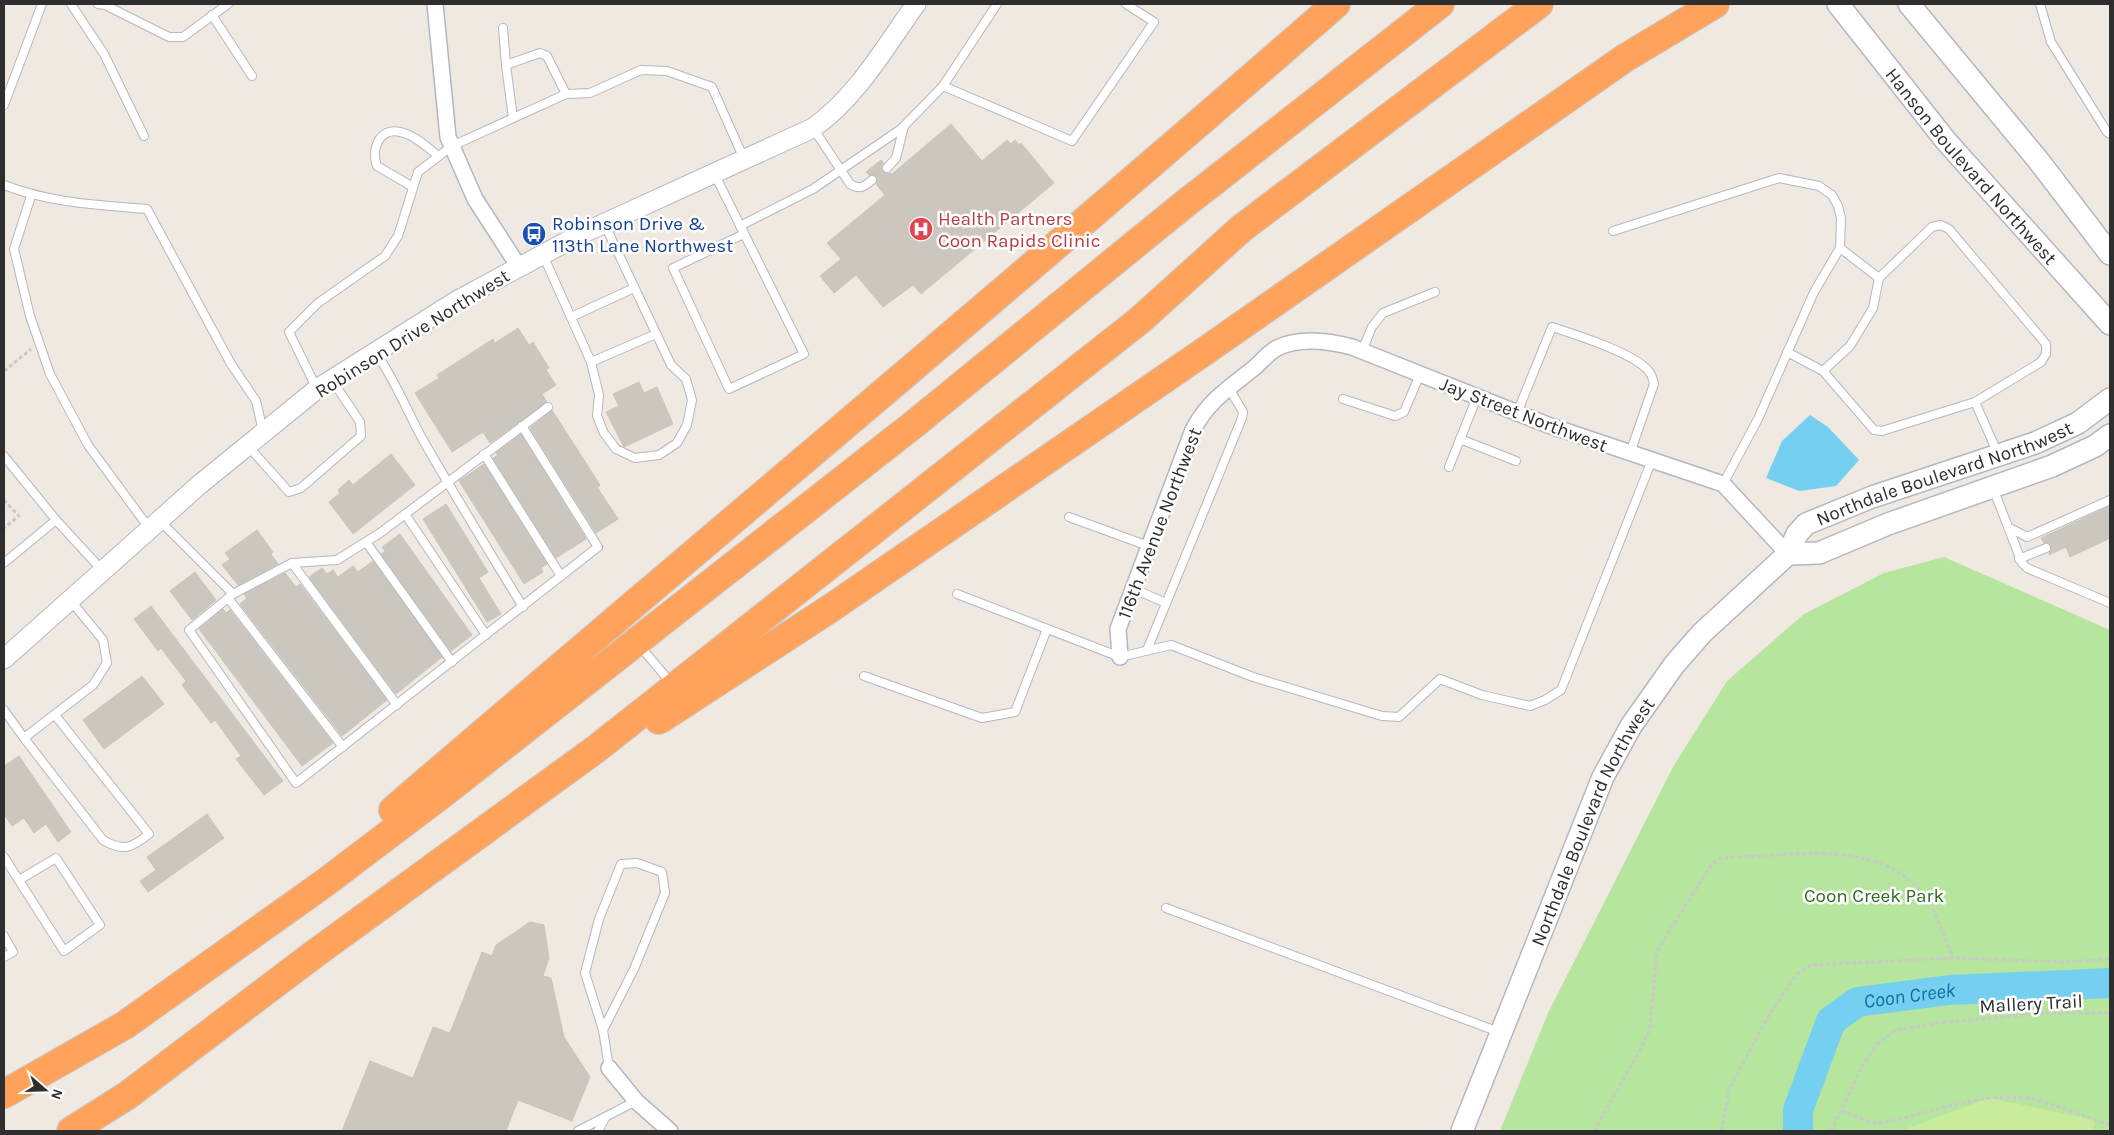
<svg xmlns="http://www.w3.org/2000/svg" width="2114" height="1135" font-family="Karla,sans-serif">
<rect width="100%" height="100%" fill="#efe9e1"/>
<!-- green -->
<polygon fill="#b6e59e" points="1944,557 2110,630 2110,1131 1500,1131 1548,1013 1673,767 1727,681 1804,614 1884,573"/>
<!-- pitch -->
<polygon fill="#c9ec9a" points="1989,1098 2095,1120 2093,1131 1900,1131"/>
<!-- water -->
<polygon fill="#75cff0" points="1810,415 1828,427 1859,460 1836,486 1799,491 1766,478 1782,441"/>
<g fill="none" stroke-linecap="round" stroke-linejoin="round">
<!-- river -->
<path stroke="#75cff0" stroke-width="30" id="s1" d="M1798 1131V1110L1831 1021 1857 1002 1949 990 2110 983"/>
</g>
<!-- building -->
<g fill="#cbc7bf" stroke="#cbc5ba">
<polygon points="951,124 982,161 1007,140 1011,144 1015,140 1019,145 1021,143 1054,183 921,294 913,285 883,307 856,275 834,293 820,276 841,259 827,243 885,195 876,184 877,177 869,175 866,172 881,160 884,163 881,167 883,172 892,174"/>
<polygon points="518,328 529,345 533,342 549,368 546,370 556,385 542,394 547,402 490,443 483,432 452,452 415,393 439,378 437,375 493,339 495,343"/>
<polygon points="639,382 644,393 657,387 673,424 624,447 606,412 619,406 613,394"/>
<polygon points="552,410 600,485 597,487 618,519 596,533 530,428"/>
<polygon points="521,434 586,539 556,558 493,458 498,455 496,453"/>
<polygon points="391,454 415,485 353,534 329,502 340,493 338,490 349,480 353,485"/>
<polygon points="484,464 547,564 541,568 543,572 524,584 459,481"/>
<polygon points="446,504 488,572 479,578 501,614 487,622 423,519"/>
<polygon points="2110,506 2110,538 2070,557 2066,547 2049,555 2051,545 2044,543 2041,538"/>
<polygon points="257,530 273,552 271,554 278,564 238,585 222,565 230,559 225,553"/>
<polygon points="400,534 472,635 451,651 381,554 385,551 382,547"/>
<polygon points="373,561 442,657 396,694 309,577 322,568 327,574 333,570 338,577 353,566 358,572"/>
<polygon points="195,572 216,600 192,620 170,591"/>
<polygon points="285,573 296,587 300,584 387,700 342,736 240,604 247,598 244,594"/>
<polygon points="151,606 283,781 264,795 236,759 241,756 215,720 211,723 182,685 186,681 161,648 158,651 134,619"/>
<polygon points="223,609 226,613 230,610 333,743 302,766 199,629"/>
<polygon points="142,676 164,704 104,749 83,720"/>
<polygon points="19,756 71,832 58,842 46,824 34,833 24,818 12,826 4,814 4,766"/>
<polygon points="207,814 224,838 148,892 140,881 156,870 147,857"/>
<polygon points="530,922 544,925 549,958 543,976 551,978 564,1037 590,1077 572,1121 518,1100 506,1131 342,1131 370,1061 413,1078 433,1027 450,1033 482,952 492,956 496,945"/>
</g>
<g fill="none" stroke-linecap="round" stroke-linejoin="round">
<!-- service casing -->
<g stroke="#b4b7c1" stroke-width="10">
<g id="service">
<polyline points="71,4 104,54 144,136"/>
<polyline points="98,4 105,5 169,37 183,37 228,4"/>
<polyline points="2040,4 2051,42 2107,132 2110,134"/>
<polyline points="212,15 252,76"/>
<polyline points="503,28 506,65"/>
<polyline points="943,86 997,4"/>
<polyline points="4,105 42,4"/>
<polyline points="513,118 506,65 540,53 547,56 566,94"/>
<path d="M813 128 850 184C860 190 864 187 872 180"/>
<polyline points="887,168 896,158 904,126"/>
<polyline points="714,173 804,354 729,389 673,268 744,234"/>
<path d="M4 185C50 203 98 205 147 209L231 364 256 401 263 431"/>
<path d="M413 187 377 166C370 146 382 125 404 133 417 137 427 147 437 155"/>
<polyline points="31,196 14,249 30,316 50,374 88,445 149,528"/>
<polyline points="740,226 813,189 901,129 943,86 1072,141 1154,22 1126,4"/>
<polyline points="1613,231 1779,178 1819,186 1832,195 1838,206 1841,218 1840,248 1814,292 1758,419 1723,484"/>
<polyline points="1840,248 1879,278"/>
<polyline points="543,255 591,362 599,395 597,416 604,433 616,449 635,458 659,455 677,443 687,425 692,400 686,379 671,365 604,223"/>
<polyline points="571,317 634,288"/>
<polyline points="1362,351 1372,327 1383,313 1435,292"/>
<polyline points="1787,352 1823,371"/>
<path d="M376 353C395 380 407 411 423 440 455 496 489 551 523 607"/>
<polyline points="591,362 656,334"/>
<polyline points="317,389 289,332 318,303 385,256 398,236 418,172 452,146 566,94 590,93 641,70 667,71 712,87 744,159"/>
<polyline points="1343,399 1395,416 1404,412 1420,374"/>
<polyline points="1975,402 1882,431 1874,430 1823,371 1850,346 1873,308 1879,278 1932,227 1941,225 1949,229 2046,344 2046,354 2041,362 1975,402 1998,454"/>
<path d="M1517 413 1552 327C1574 334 1638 354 1650 373 1652 375 1653 380 1654 384L1630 453"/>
<polyline points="1460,439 1516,461"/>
<polyline points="248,446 289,492 301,488 361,436 360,422 332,380"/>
<polyline points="484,454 561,576"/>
<polyline points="4,456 56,520 4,563"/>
<polyline points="1449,467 1477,397"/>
<polyline points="1993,488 2022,563 2027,568 2110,603"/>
<polyline points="405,514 486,635"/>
<polyline points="1069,517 1151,547"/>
<polyline points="56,520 102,570"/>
<polyline points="160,521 233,594 292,563 337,560 380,533 548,407"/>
<polyline points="2008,527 2027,537 2110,500"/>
<polyline points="366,542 452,662"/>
<polyline points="2019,559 2046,548"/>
<polyline points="292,563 397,705"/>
<polyline points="1134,589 1166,603"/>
<polyline points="233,594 189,630 296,783 598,547 522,426"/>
<polyline points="957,594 1120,657 1171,645 1253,677 1382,716 1399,717 1440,679 1482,695 1530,706 1545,700 1561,690 1652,460"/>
<polyline points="228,598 343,747"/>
<polyline points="639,645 672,684"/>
<polyline points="1147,650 1242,418 1243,412 1229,388"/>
<polyline points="864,676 982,718 1015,712 1047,629"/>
<polyline points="4,710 24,738 93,685 107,663 103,640 71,601"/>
<path d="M24 738 103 840C123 852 132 848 149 834L55 715"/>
<polyline points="4,857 64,951 100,925 56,858 19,880"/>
<polyline points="1166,908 1499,1032"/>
<polyline points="4,936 13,952 4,957"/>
<polyline points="603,1030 585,973 599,919 621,864 637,863 662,872 665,893 634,969 603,1030 609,1068"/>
<polyline points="578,1131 636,1101"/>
<polyline points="598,1131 605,1118"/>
</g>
</g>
<!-- minor casing -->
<g stroke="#b4b7c1" stroke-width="18">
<g id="minor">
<polyline points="435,4 448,137 475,199 519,267"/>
<path d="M1120 657 1118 629 1193 430C1208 401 1229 388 1254 368 1261 362 1269 352 1277 348 1300 337 1329 341 1352 347L1548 425 1723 484 1788 554"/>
<polyline points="609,1068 636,1101 670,1131"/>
</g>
</g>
<!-- tertiary casing -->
<g stroke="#b4b7c1" stroke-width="21">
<path id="tertiary" d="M4 659 199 485 317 389 458 300 579 235 813 128C857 97 885 47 916 4"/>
</g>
<!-- secondary casing -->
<g stroke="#b4b7c1" stroke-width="24">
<g id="secondary">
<path id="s2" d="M1838 4 1946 141 2110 324"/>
<polyline points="1909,4 2038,160 2110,254"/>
<polyline points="1788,554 1819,553 1888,524 2052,466 2095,446 2110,435"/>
<path id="s3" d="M1462 1131 1603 777 1631 726 1674 665 1702 633 1788 554 1797 534 1806 524 1872 497 2035 443 2078 423 2110 399"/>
</g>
</g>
<!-- motorway casing -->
<g stroke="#c9c9c9" stroke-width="30">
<g id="motorway">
<polyline points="659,720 831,608 1205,351 1625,58 1715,4"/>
<path d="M393 810C707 540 1025 276 1336 4"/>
<polyline points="4,1094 125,1025 326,882 446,791 913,425 1181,207 1440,4"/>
<polyline points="71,1131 128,1095 313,955 596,749 1140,320 1242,228 1539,4"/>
</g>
</g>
<!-- path -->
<g stroke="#c9c9c9" stroke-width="3" stroke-dasharray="4 2.5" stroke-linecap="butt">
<polyline points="4,371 31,349"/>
<polyline points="4,500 19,516 4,528"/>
<path d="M1842 1111 1870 1122 1882 1123C1920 1115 1978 1095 2014 1097 2044 1098 2082 1116 2110 1125"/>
<path d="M1594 1131 1642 1047 1650 1028 1657 951 1711 865 1718 859C1733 856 1749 857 1764 856 1814 852 1878 847 1917 887 1935 906 1943 935 1953 958"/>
<polyline points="1722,1131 1729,1089 1769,1015 1797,974 1811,965 1953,958 2066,962 2110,959"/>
<polyline points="1831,1131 1862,1066 1878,1043 1896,1030 1939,1023 2048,1013 2110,1013"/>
</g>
<!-- service -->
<use href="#service" stroke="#fff" stroke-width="8"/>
<!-- minor -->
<use href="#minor" stroke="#fff" stroke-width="15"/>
<!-- tertiary -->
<use href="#tertiary" stroke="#fff" stroke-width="19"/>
<!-- secondary -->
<use href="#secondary" stroke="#fff" stroke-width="21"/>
<!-- motorway -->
<use href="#motorway" stroke="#ffa35c" stroke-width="28"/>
</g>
<!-- icons -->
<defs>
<g id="hospital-disc" transform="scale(1.25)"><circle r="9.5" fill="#e0444e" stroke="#fff"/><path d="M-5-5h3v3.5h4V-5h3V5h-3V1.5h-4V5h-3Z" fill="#fff"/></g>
<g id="bus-disc" transform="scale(1.25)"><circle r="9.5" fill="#1a4fb4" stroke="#fff"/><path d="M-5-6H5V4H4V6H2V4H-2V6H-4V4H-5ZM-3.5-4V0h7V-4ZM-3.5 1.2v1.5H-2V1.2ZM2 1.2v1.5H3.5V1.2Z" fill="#fff"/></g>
</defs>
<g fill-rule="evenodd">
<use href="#hospital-disc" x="921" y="229"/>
<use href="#bus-disc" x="534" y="234"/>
</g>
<g text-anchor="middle" stroke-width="5" stroke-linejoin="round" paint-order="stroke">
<!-- street labels -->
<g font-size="19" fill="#2e2e2e" stroke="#fff">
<text dy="7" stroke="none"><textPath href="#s2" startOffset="210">Hanson Boulevard Northwest</textPath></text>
<text transform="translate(412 333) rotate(-32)" y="7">Robinson Drive Northwest</text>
<text transform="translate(1524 414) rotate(21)" y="7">Jay Street Northwest</text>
<text dy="7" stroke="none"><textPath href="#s3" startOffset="856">Northdale Boulevard Northwest</textPath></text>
<text transform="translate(1159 523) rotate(-69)" y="7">116th Avenue Northwest</text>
<text dy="7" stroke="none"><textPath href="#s3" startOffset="336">Northdale Boulevard Northwest</textPath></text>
<text transform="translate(2031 1003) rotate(-3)" y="7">Mallery Trail</text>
</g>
<!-- health labels -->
<g font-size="19" fill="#be3a42" stroke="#fff" text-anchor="start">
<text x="938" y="225">Health Partners<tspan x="938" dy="22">Coon Rapids Clinic</tspan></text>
</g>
<!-- transit labels -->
<g font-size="19" fill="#164399" stroke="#fff" text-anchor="start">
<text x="552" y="230">Robinson Drive &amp;<tspan x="552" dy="22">113th Lane Northwest</tspan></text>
</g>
<!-- park labels -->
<g font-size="19" fill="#2c6e1b" stroke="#fff">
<text x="1874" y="902">Coon Creek Park</text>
</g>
<!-- water labels -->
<g font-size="20" font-style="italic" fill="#0d6fa3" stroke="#fff">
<text dy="7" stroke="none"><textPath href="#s1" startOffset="201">Coon Creek</textPath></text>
</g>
</g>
<!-- border -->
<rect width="2114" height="1135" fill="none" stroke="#2e2e2e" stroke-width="10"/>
<!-- north arrow -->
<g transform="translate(45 1090) rotate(110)" stroke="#ffffff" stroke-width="4" paint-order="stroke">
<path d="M0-4L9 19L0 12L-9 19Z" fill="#2e2e2e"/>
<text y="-8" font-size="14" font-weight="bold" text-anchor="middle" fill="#2e2e2e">N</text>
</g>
</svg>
